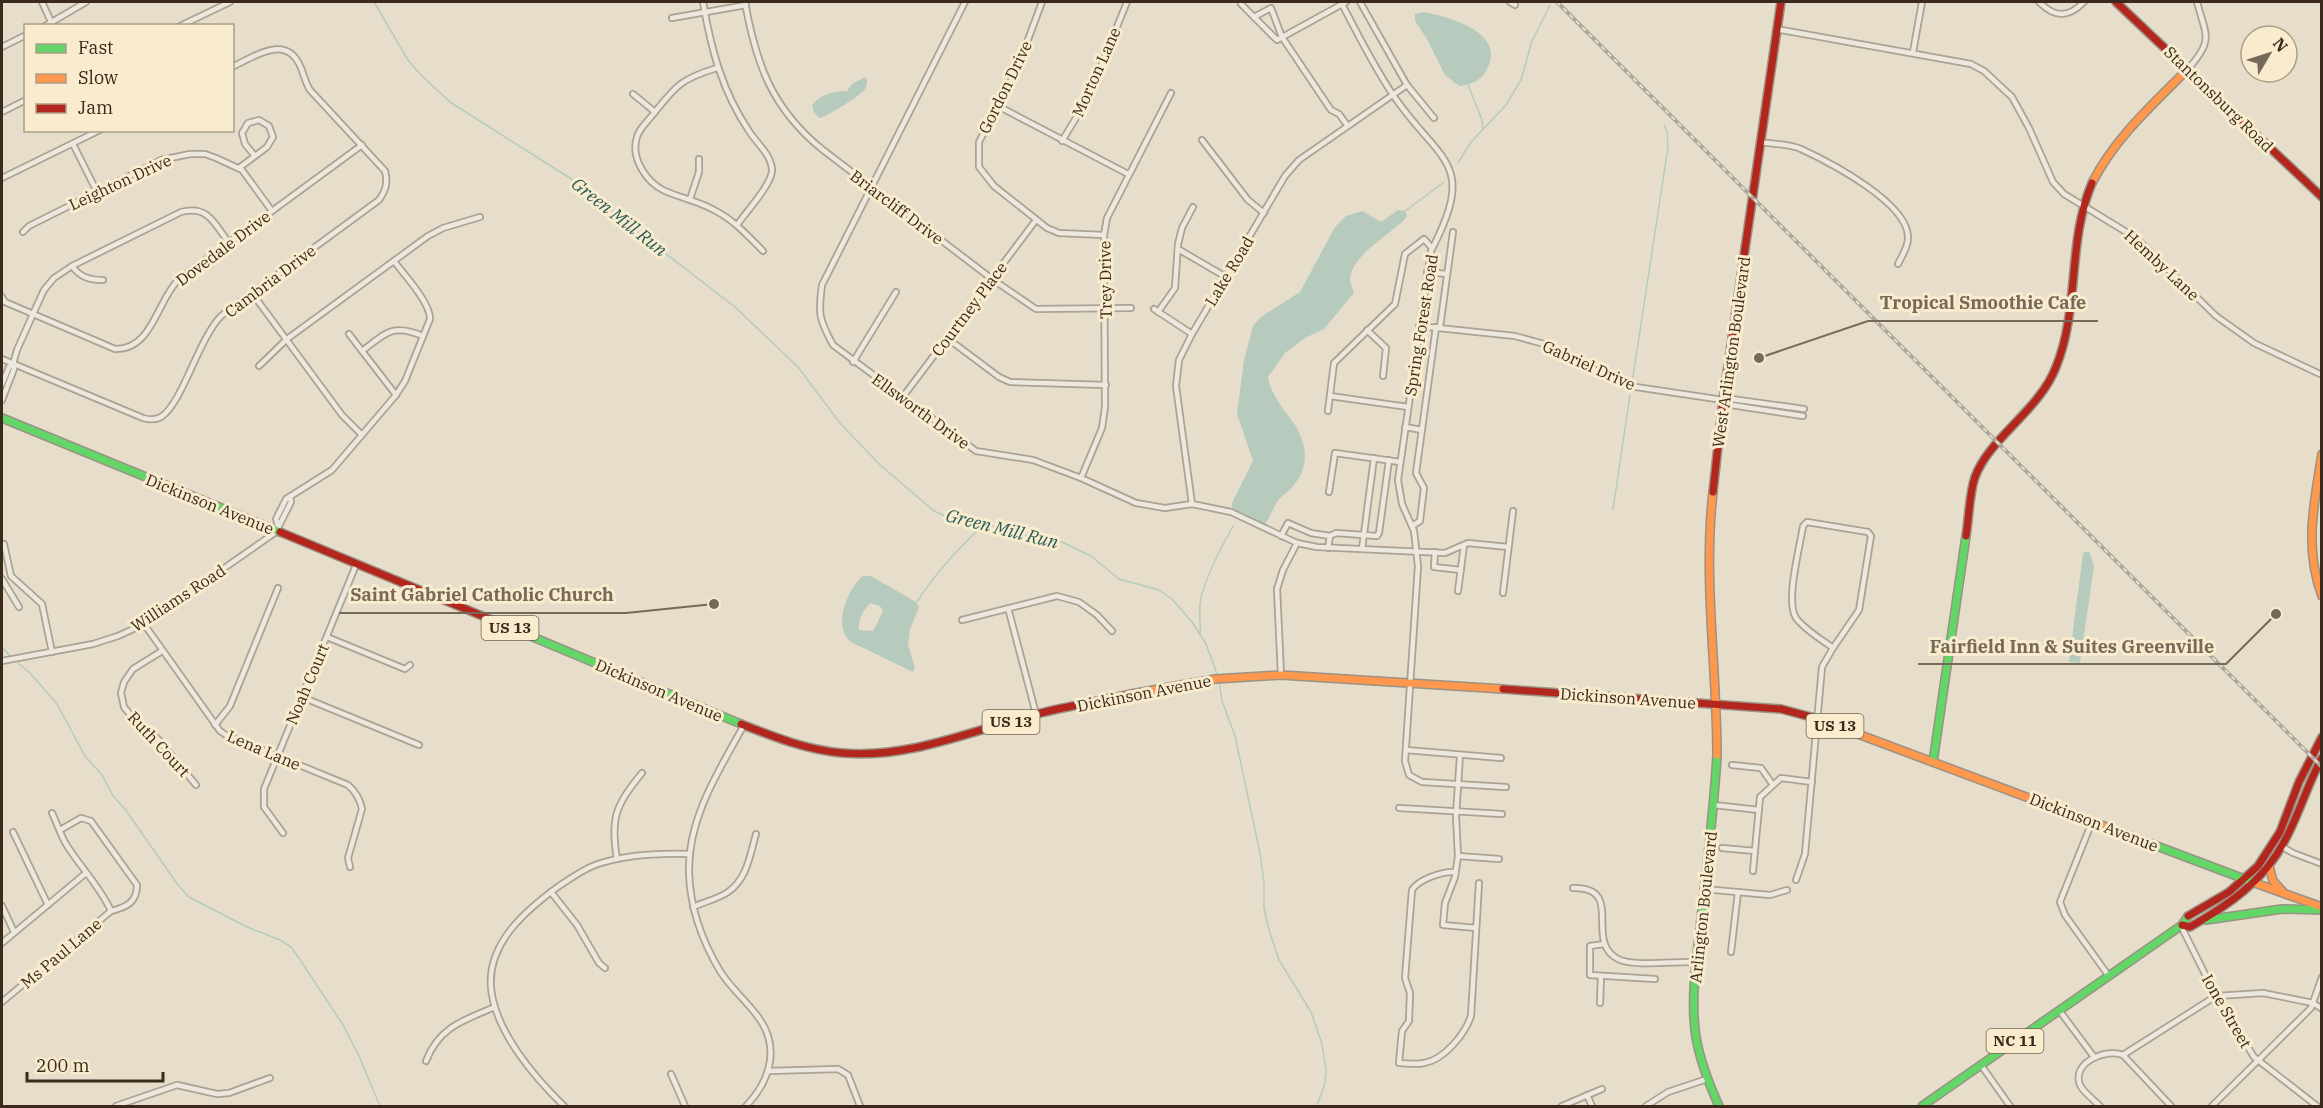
<svg xmlns="http://www.w3.org/2000/svg" width="2323" height="1108" font-family="'IBM Plex Serif',serif">
<rect width="100%" height="100%" fill="#e6deca"/>
<!-- water -->
<g fill="#b6cbbe" fill-rule="evenodd">
<path d="M1424 12C1451 17 1509 34 1486 71 1480 81 1470 85 1459 86L1445 75 1427 39 1415 21V14Z"/>
<path d="M865 77 867 79C867 82 867 86 865 89 863 94 825 118 819 118L814 112 812 106C818 95 835 90 847 91L852 84Z"/>
<path d="M1398 210 1405 211 1407 215 1405 219C1389 235 1352 255 1350 279 1350 283 1353 289 1354 293L1324 329 1305 338 1285 353 1268 377C1271 393 1280 405 1290 418 1306 439 1312 464 1293 486 1289 491 1283 495 1279 499 1273 507 1271 516 1265 524L1238 513 1232 508V503L1253 461 1237 414 1244 360 1253 326 1261 317 1300 292 1335 227 1346 216 1362 211 1381 222Z"/>
<polygon points="2089,551 2094,566 2080,663 2069,662 2083,553"/>
<path d="M863 576H871L916 602 919 607 910 629 908 644 915 668 913 672 851 642C832 627 847 589 863 576ZM870 603 880 606 883 611 873 631 859 630C858 618 863 612 870 603Z"/>
</g>
<g fill="none" stroke-linecap="round" stroke-linejoin="round">
<!-- stream -->
<g stroke="#b6cbbe" stroke-width="1.5">
<polyline points="374,2 408,60 421,75 450,102 584,187 626,223 735,307 798,367 840,423 879,464 934,511 956,521 988,525 1038,538 1062,542 1091,556 1119,579 1159,590 1172,599 1192,622 1206,644 1218,677"/>
<polyline points="1468,85 1482,120 1483,129"/>
<polyline points="1458,163 1471,142 1506,105 1521,80 1532,41 1550,5"/>
<polyline points="1404,212 1444,182"/>
<polyline points="1632,383 1668,147 1667,132 1664,125"/>
<polyline points="1613,509 1630,395"/>
<path d="M917 602C935 573 958 549 982 526"/>
<path d="M1200 634C1201 624 1199 615 1200 605 1201 585 1223 544 1233 526"/>
<polyline points="2,647 10,656"/>
<polyline points="18,663 30,673 57,704 85,756 102,775 113,796 125,809 178,885 189,897 247,927 280,940 291,947 299,958 343,1025 359,1056 380,1106"/>
<polyline points="1219,681 1222,701 1235,736 1260,853 1264,882 1264,908 1269,930 1279,960 1311,1012 1322,1044 1326,1070 1325,1083 1317,1106"/>
</g>
<!-- street casing -->
<g stroke="#aba294" stroke-width="8">
<g id="street">
<polyline points="42,2 53,26"/>
<path d="M703 2C711 49 722 91 749 131 757 144 772 155 772 171 771 185 746 212 737 225"/>
<path d="M745 2C756 64 772 109 823 150L992 279 1036 309 1131 308"/>
<path d="M965 2 822 285C818 315 819 319 833 345L976 451 1033 460 1081 478 1136 503 1165 508 1192 504 1231 512 1297 543 1317 547 1445 553 1468 543 1508 547"/>
<polyline points="1042,2 1017,69 979,142 979,167 994,186 1047,228 1059,233 1104,235"/>
<path d="M1341 2C1357 33 1373 65 1393 95 1440 164 1478 160 1431 251L1398 480 1402 504 1414 531 1418 566 1405 761 1409 775 1422 782 1506 787"/>
<polyline points="1360,2 1407,85 1434,118"/>
<polyline points="1510,2 1515,5"/>
<path d="M2039 2C2055 18 2068 18 2084 2"/>
<polyline points="1241,4 1277,40 1346,2"/>
<polyline points="1254,17 1271,8 1282,37 1331,110 1339,114 1347,125"/>
<polyline points="672,18 746,5"/>
<polyline points="45,26 86,2"/>
<polyline points="180,26 230,2"/>
<polyline points="1776,29 1971,64 1984,71 2012,97 2029,128 2053,182 2064,194 2136,238 2216,316 2254,343 2322,375"/>
<polyline points="2,47 26,35"/>
<polyline points="1913,52 1922,2"/>
<path d="M717 68C677 80 675 88 650 118 644 125 637 132 636 141 632 160 647 182 663 190 680 198 698 201 714 210 734 220 748 236 763 251"/>
<path d="M2188 69C2214 40 2206 36 2197 2"/>
<polyline points="633,94 655,112"/>
<polyline points="998,106 1128,174"/>
<polyline points="2,112 26,100"/>
<polyline points="1202,140 1248,200 1264,213"/>
<polyline points="1062,141 1088,98 1127,2"/>
<path d="M1760 142C1773 144 1789 144 1801 149 1829 162 1909 203 1908 238 1908 247 1902 256 1898 264"/>
<polyline points="73,144 97,192"/>
<polyline points="239,168 255,156 245,144 242,133 248,123 259,120 269,126 273,137 267,147 255,156"/>
<polyline points="2,178 100,130"/>
<polyline points="690,199 699,172 699,159"/>
<polyline points="23,232 29,226 161,160 190,154 205,154 216,158 242,170 272,211"/>
<polyline points="1178,249 1226,277"/>
<path d="M72 266C80 277 89 280 103 280"/>
<polyline points="1427,272 1447,274"/>
<polyline points="252,293 342,415 362,435"/>
<path d="M2 297 5 302 115 349C152 350 156 303 178 280L362 145"/>
<polyline points="1154,309 1192,334"/>
<polyline points="1158,312 1175,288 1178,244 1182,228 1193,207"/>
<polyline points="1419,326 1515,336 1544,344 1623,384 1636,387 1723,400 1731,405 1803,416"/>
<polyline points="1440,327 1453,232"/>
<polyline points="1367,330 1386,348 1383,376"/>
<polyline points="349,334 396,395"/>
<polyline points="947,338 999,377 1010,382 1106,385"/>
<path d="M362 351C386 333 392 323 423 336"/>
<path d="M2 359 143 418C150 420 156 420 161 417 182 404 198 340 221 316L379 200C386 190 388 183 385 171L310 90C305 82 304 75 301 68 287 33 255 56 232 67"/>
<polyline points="853,362 896,292"/>
<polyline points="259,366 287,339 428,236 443,228 480,217"/>
<polyline points="2,384 9,367 13,364"/>
<polyline points="1330,396 1408,407"/>
<polyline points="902,398 1036,220"/>
<path d="M2 400 14 369 13 364 17 350 33 314 44 290 54 278 72 266 181 212C208 205 214 223 229 243"/>
<polyline points="1723,400 1732,399 1804,409"/>
<polyline points="1328,411 1334,363 1395,304 1405,254 1424,239 1432,248"/>
<polyline points="1405,427 1422,430"/>
<polyline points="1081,478 1102,428 1105,407 1104,235 1107,218 1171,93"/>
<polyline points="1329,492 1335,453 1400,462"/>
<polyline points="1192,504 1176,386 1179,360 1192,334 1285,176 1299,160 1407,85"/>
<path d="M278 526 276 519 286 499 332 470 396 395 405 381 430 319C430 302 405 276 394 261"/>
<polyline points="1412,526 1420,521 1424,488 1416,473 1436,327"/>
<polyline points="1281,536 1288,523 1311,533 1330,536 1328,548"/>
<polyline points="1330,536 1336,533 1377,536 1379,533 1389,460"/>
<polyline points="4,544 11,576 42,604 52,652"/>
<polyline points="1362,549 1374,458"/>
<polyline points="1435,552 1434,567 1461,570"/>
<polyline points="2,579 19,607"/>
<polyline points="1458,591 1464,545"/>
<polyline points="1503,593 1513,511"/>
<polyline points="1008,608 1036,714"/>
<polyline points="962,620 1057,596 1079,602 1097,615 1112,631"/>
<path d="M144 624 220 731 226 735 348 785C356 792 360 799 362 809L348 858 350 867"/>
<polyline points="327,637 405,669 410,665"/>
<polyline points="162,651 133,669 124,682 121,693 124,707 132,717 159,740 196,785"/>
<polyline points="2,661 93,644 118,636 144,624 276,532 291,502 290,497"/>
<polyline points="1281,675 1277,589 1283,570 1297,543"/>
<polyline points="302,697 419,745"/>
<polyline points="215,725 230,706 278,588"/>
<path d="M744 725C718 772 688 818 689 872 690 908 702 941 720 971 730 987 744 999 755 1013 781 1044 772 1079 746 1106"/>
<polyline points="1406,750 1501,758"/>
<polyline points="1460,755 1456,816 1458,856 1455,877 1445,903 1443,925 1476,928"/>
<polyline points="1732,765 1761,768 1773,785"/>
<polyline points="1714,805 1759,810"/>
<polyline points="1399,808 1502,814"/>
<path d="M52 813C57 823 60 834 66 844 80 867 100 886 111 911"/>
<polyline points="2092,822 2060,902 2065,915 2108,975"/>
<polyline points="13,832 48,905"/>
<polyline points="283,833 264,807 264,789 356,565"/>
<polyline points="2281,846 2293,853 2322,864"/>
<polyline points="1722,848 1755,851"/>
<polyline points="1458,856 1499,859"/>
<path d="M617 859C610 818 616 804 642 773"/>
<polyline points="1753,871 1760,797 1781,778 1812,782"/>
<path d="M1455 872C1443 871 1419 879 1412 890L1405 978 1410 993 1409 1021 1402 1031 1399 1063C1407 1063 1416 1065 1424 1063 1444 1060 1465 1034 1471 1016L1479 883"/>
<path d="M1796 880 1805 854 1822 667 1833 648 1859 610 1871 536 1868 532 1807 522 1803 526C1800 547 1785 601 1796 618 1805 630 1821 639 1833 648"/>
<path d="M1573 888C1626 887 1583 941 1618 959 1633 967 1676 961 1696 962"/>
<polyline points="1704,889 1770,895 1787,890"/>
<polyline points="551,892 577,925 599,963 605,968"/>
<polyline points="2,906 14,932"/>
<path d="M693 907C704 902 718 899 728 892 747 879 750 855 756 834"/>
<polyline points="2181,926 2216,996 2254,1057 2317,1106"/>
<polyline points="2,943 86,873"/>
<polyline points="1604,944 1590,946 1590,975 1655,979"/>
<polyline points="1731,952 1738,892"/>
<path d="M2 1002 111 911C127 907 137 902 137 885L91 821 81 818 60 830"/>
<polyline points="1600,1003 1601,976"/>
<polyline points="2059,1010 2094,1057"/>
<polyline points="2123,1055 2216,996 2263,993 2313,1003 2322,1009"/>
<path d="M426 1061C439 1027 464 1020 495 1007"/>
<polyline points="1981,1065 2010,1106"/>
<polyline points="768,1071 838,1069 848,1075 860,1106"/>
<polyline points="671,1074 685,1106"/>
<polyline points="1587,1095 1592,1106"/>
<polyline points="116,1106 177,1085 217,1094 229,1093 270,1078"/>
<path d="M564 1106C534 1077 495 1031 491 988 487 943 526 910 559 886 570 879 582 870 595 865 623 855 659 853 690 854"/>
<polyline points="1562,1106 1602,1089"/>
<polyline points="1646,1106 1668,1092 1707,1079"/>
<path d="M2100 1106C2094 1100 2083 1092 2080 1085 2071 1062 2107 1048 2123 1055L2171 1106"/>
<polyline points="2212,1106 2311,1008 2322,977"/>
</g>
</g>
<!-- fast casing -->
<g stroke="#9a9284" stroke-width="10">
<g id="fast">
<polyline points="2,418 280,532"/>
<polyline points="504,625 741,724"/>
<path d="M1717 755C1714 810 1707 864 1701 919 1697 957 1690 999 1696 1037 1700 1061 1709 1084 1719 1106"/>
<polyline points="1933,762 1966,536"/>
<polyline points="2109,828 2255,883"/>
<polyline points="2206,920 2282,909 2322,910"/>
<polyline points="1922,1106 2182,925 2188,916"/>
</g>
</g>
<!-- slow casing -->
<g stroke="#9a9284" stroke-width="10">
<g id="slow">
<path d="M2092 183C2115 138 2152 105 2188 69"/>
<path d="M2322 454C2314 503 2304 548 2322 596"/>
<path d="M1713 492C1703 580 1717 667 1717 755"/>
<polyline points="1131,694 1215,679 1281,675 1503,689"/>
<polyline points="1815,718 2109,828"/>
<polyline points="2269,866 2273,881 2284,893"/>
<polyline points="2255,883 2322,907"/>
</g>
</g>
<!-- jam casing -->
<g stroke="#9a9284" stroke-width="10">
<g id="jam">
<polyline points="2116,2 2322,197"/>
<polyline points="1713,492 1723,400 1781,2"/>
<polyline points="280,532 504,625"/>
<path d="M1966 536C1969 518 1969 495 1975 477 1990 437 2039 411 2056 367 2080 308 2067 242 2092 183"/>
<polyline points="1503,689 1781,709 1815,718"/>
<path d="M741 724C774 737 807 750 842 753 910 759 972 730 1037 714 1068 706 1099 701 1131 694"/>
<polyline points="2188,916 2229,892 2258,866 2280,832 2299,782 2322,737"/>
<path d="M2182 925 2190 927C2227 906 2264 881 2284 842 2299 815 2307 785 2322 758"/>
</g>
</g>
<!-- street -->
<use href="#street" stroke="#ede8dd" stroke-width="4.5"/>
<!-- fast -->
<use href="#fast" stroke="#63d668" stroke-width="7"/>
<!-- slow -->
<use href="#slow" stroke="#ff974d" stroke-width="7"/>
<!-- jam -->
<use href="#jam" stroke="#b3261e" stroke-width="7"/>
<!-- rail casing -->
<g stroke="#aca79d" stroke-width="4">
<polyline id="rail" points="1557,2 2322,767"/>
</g>
<!-- rail -->
<use href="#rail" stroke="#f9ecce" stroke-width="1.5" stroke-dasharray="4.5" stroke-linecap="butt"/>
</g>
<g text-anchor="middle" stroke-width="6" stroke-linejoin="round" paint-order="stroke">
<!-- shield labels -->
<g fill="#f9ecce" stroke="#736451" stroke-width="1.5">
<rect x="481.5" y="616" width="57" height="24" rx="4.5"/>
<rect x="982.5" y="710" width="57" height="24" rx="4.5"/>
<rect x="1806.5" y="714" width="57" height="24" rx="4.5"/>
<rect x="1986.5" y="1029" width="57" height="24" rx="4.5"/>
</g>
<g font-size="15" font-weight="bold" fill="#3a2a1b">
<text x="510" y="633">US 13</text>
<text x="1011" y="727">US 13</text>
<text x="1835" y="731">US 13</text>
<text x="2015" y="1046">NC 11</text>
</g>
<!-- street labels -->
<g font-size="16" fill="#3a2a1b" stroke="#f9ecce">
<text transform="translate(1096 72) rotate(-66)" y="6">Morton Lane</text>
<text transform="translate(1005 87) rotate(-64)" y="6">Gordon Drive</text>
<text transform="translate(2219 99) rotate(44)" y="6">Stantonsburg Road</text>
<text transform="translate(120 182) rotate(-25)" y="6">Leighton Drive</text>
<text transform="translate(897 207) rotate(37)" y="6">Briarcliff Drive</text>
<text transform="translate(223 248) rotate(-37)" y="6">Dovedale Drive</text>
<text transform="translate(2162 265) rotate(43)" y="6">Hemby Lane</text>
<text transform="translate(1229 271) rotate(-59)" y="6">Lake Road</text>
<text transform="translate(1105 280) rotate(-91)" y="6">Trey Drive</text>
<text transform="translate(270 281) rotate(-37)" y="6">Cambria Drive</text>
<text transform="translate(969 309) rotate(-53)" y="6">Courtney Place</text>
<text transform="translate(1421 325) rotate(-81)" y="6">Spring Forest Road</text>
<text transform="translate(1731 352) rotate(-82)" y="6">West Arlington Boulevard</text>
<text transform="translate(1589 365) rotate(24)" y="6">Gabriel Drive</text>
<text transform="translate(921 411) rotate(36)" y="6">Ellsworth Drive</text>
<text transform="translate(210 504) rotate(22)" y="6">Dickinson Avenue</text>
<text transform="translate(178 598) rotate(-33)" y="6">Williams Road</text>
<text transform="translate(307 684) rotate(-67)" y="6">Noah Court</text>
<text transform="translate(659 690) rotate(23)" y="6">Dickinson Avenue</text>
<text transform="translate(1144 693) rotate(-11)" y="6">Dickinson Avenue</text>
<text transform="translate(1628 698) rotate(4)" y="6">Dickinson Avenue</text>
<text transform="translate(159 744) rotate(47)" y="6">Ruth Court</text>
<text transform="translate(264 750) rotate(23)" y="6">Lena Lane</text>
<text transform="translate(2094 822) rotate(21)" y="6">Dickinson Avenue</text>
<text transform="translate(1703 907) rotate(-84)" y="6">Arlington Boulevard</text>
<text transform="translate(61 953) rotate(-40)" y="6">Ms Paul Lane</text>
<text transform="translate(2227 1011) rotate(60)" y="6">Ione Street</text>
</g>
<!-- water labels -->
<g font-size="18" font-style="italic" fill="#285c58" stroke="#f9ecce">
<text transform="translate(619 217) rotate(38)" y="6">Green Mill Run</text>
<text transform="translate(1002 529) rotate(14)" y="6">Green Mill Run</text>
</g>
</g>
<!-- callouts -->
<path fill="none" stroke="#766958" stroke-width="2" d="M1759 358L1868 321H2098M714 604L626 613H339M2276 614L2226 664H1918"/>
<g fill="#766958" stroke="#f9ecce" stroke-width="2">
<circle cx="1759" cy="358" r="6"/>
<circle cx="714" cy="604" r="6"/>
<circle cx="2276" cy="614" r="6"/>
</g>
<g font-size="18" text-anchor="middle" font-weight="bold" fill="#766958" stroke="#f9ecce" stroke-width="6" stroke-linejoin="round" paint-order="stroke">
<text x="1983" y="309">Tropical Smoothie Cafe</text>
<text x="482" y="601">Saint Gabriel Catholic Church</text>
<text x="2072" y="653">Fairfield Inn &amp; Suites Greenville</text>
</g>
<!-- border -->
<rect width="2323" height="1108" fill="none" stroke="#3a2a1b" stroke-width="6"/>
<!-- legend -->
<rect x="24" y="24" width="210" height="108" fill="#f9ecce" stroke="#ad9e86" stroke-width="1.5"/>
<rect x="36" y="44" width="30" height="9" fill="#63d668" stroke="#ad9e86" stroke-width="1.5"/>
<text x="78" y="54" font-size="18" fill="#3a2a1b">Fast</text>
<rect x="36" y="74" width="30" height="9" fill="#ff974d" stroke="#ad9e86" stroke-width="1.5"/>
<text x="78" y="84" font-size="18" fill="#3a2a1b">Slow</text>
<rect x="36" y="104" width="30" height="9" fill="#b3261e" stroke="#ad9e86" stroke-width="1.5"/>
<text x="78" y="114" font-size="18" fill="#3a2a1b">Jam</text>
<!-- north arrow -->
<g transform="translate(2269 54) rotate(51)"><circle r="28" fill="#f9ecce" stroke="#ad9e86" stroke-width="1.5"/>
<path d="M0-4.5L10 22L0 15L-10 22Z" fill="#766958"/>
<text y="-9" font-size="16" font-weight="bold" text-anchor="middle" fill="#3a2a1b">N</text>
</g>
<!-- scale -->
<path d="M27 1072v9h136v-9" fill="none" stroke="#3a2a1b" stroke-width="3"/>
<text x="36" y="1072" font-size="18" fill="#3a2a1b" stroke="#f9ecce" stroke-width="4.5" paint-order="stroke">200 m</text>
</svg>
